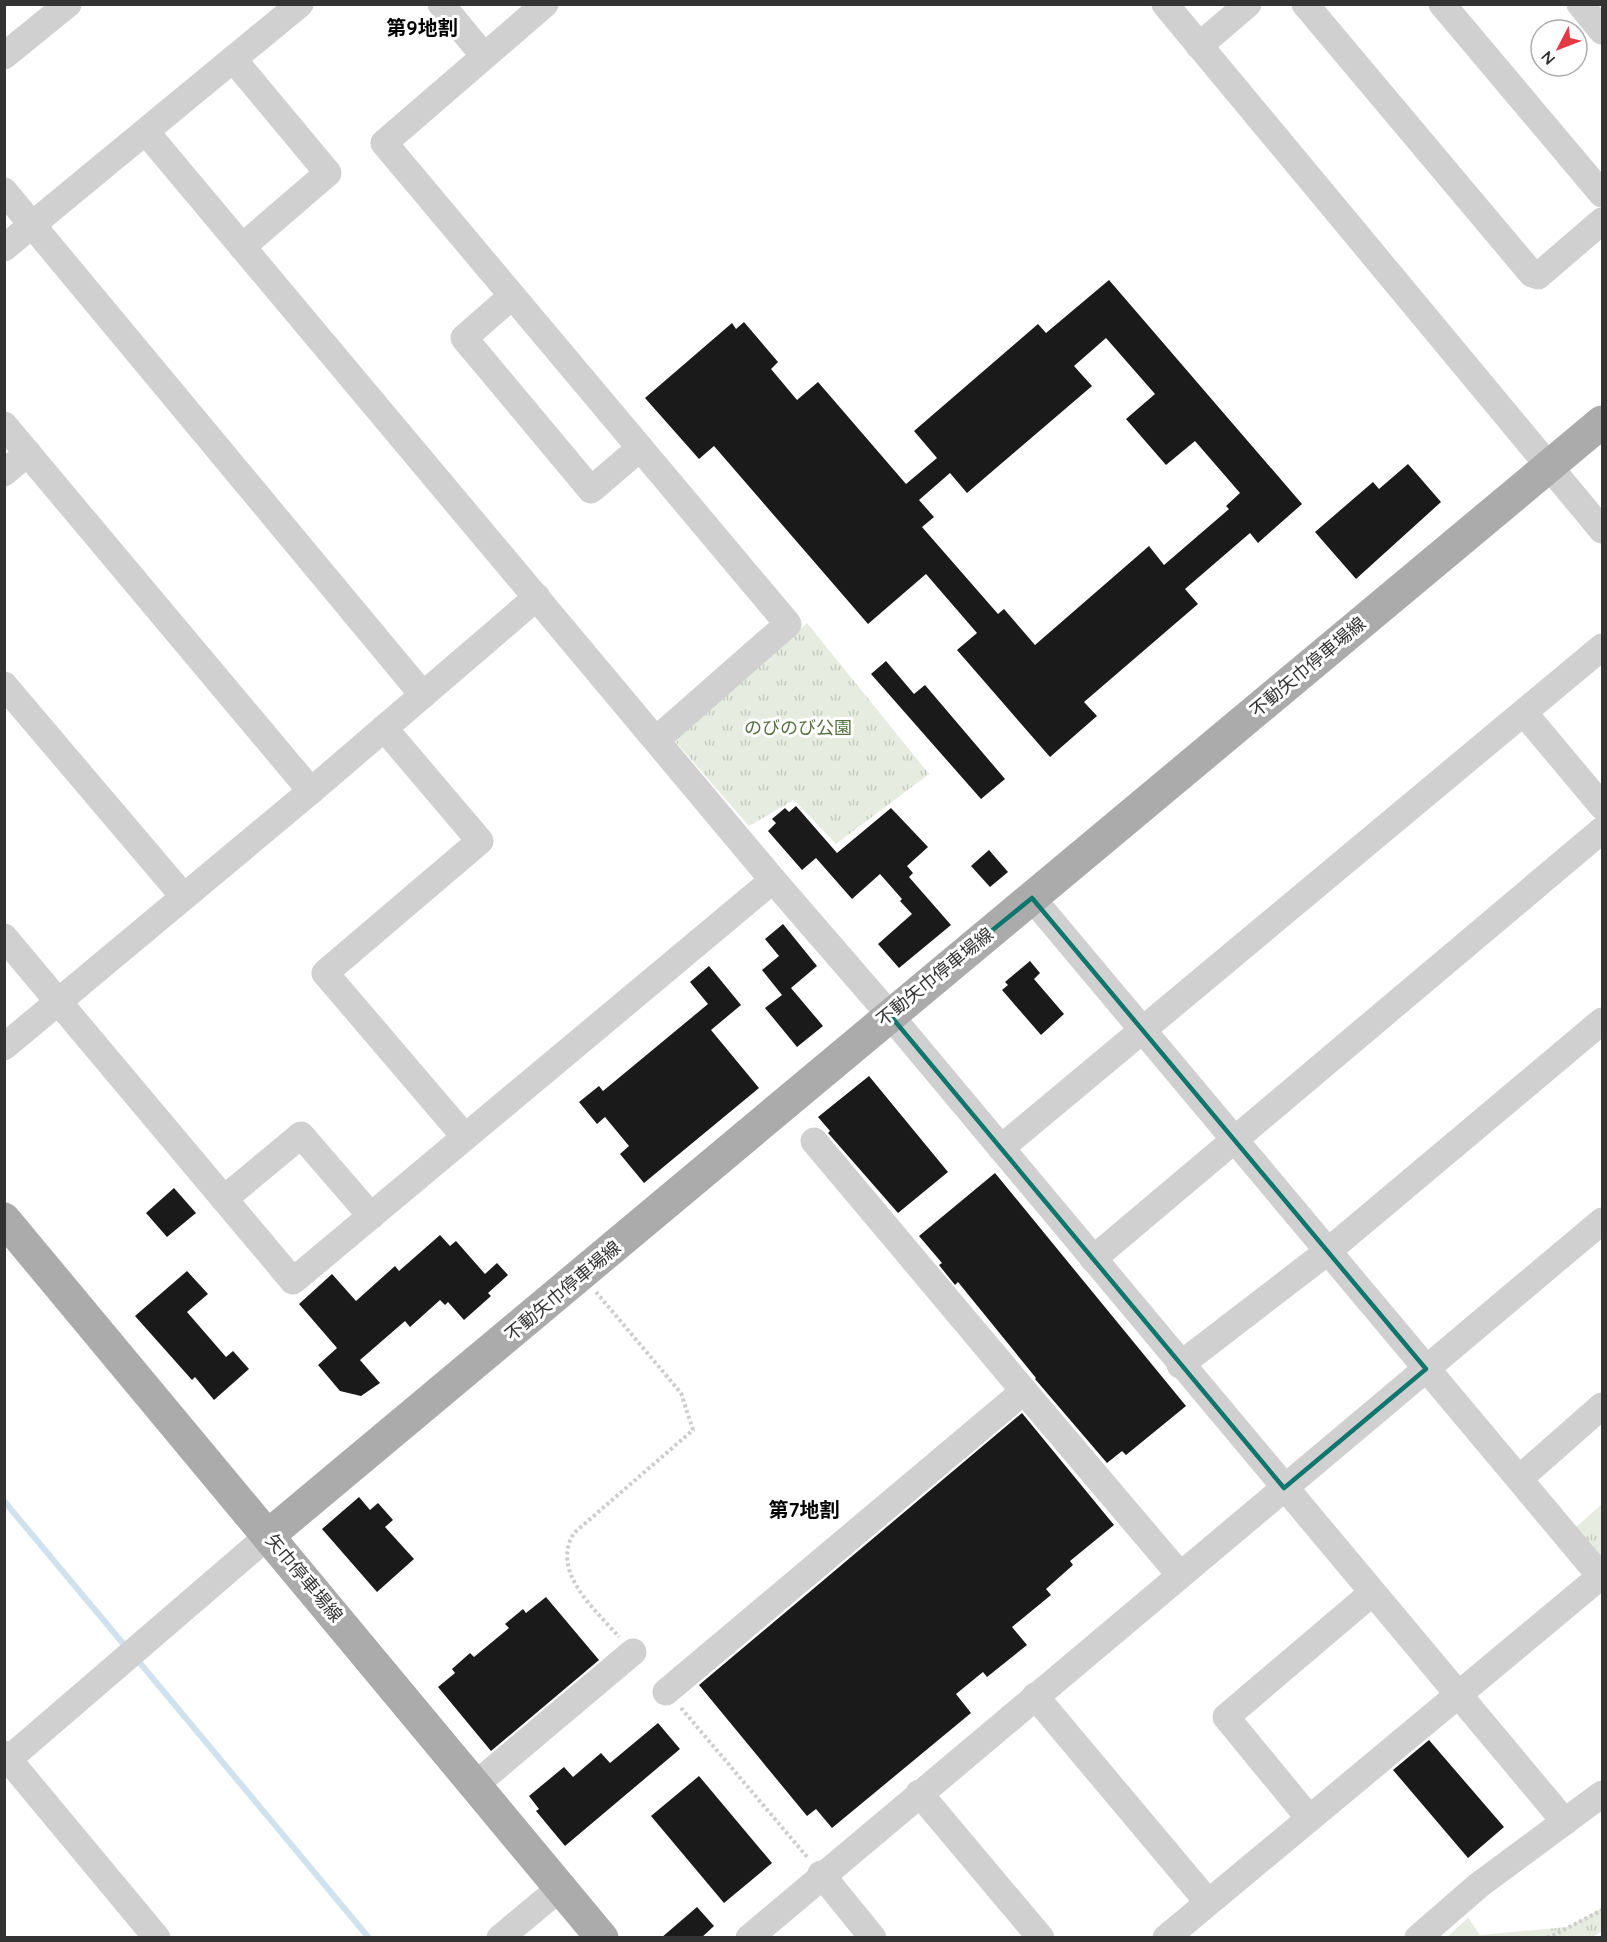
<svg xmlns="http://www.w3.org/2000/svg" width="1607" height="1942" font-family="Quicksand,'Noto Sans JP',sans-serif">
<defs>
<pattern id="grass-tufts" width="24" height="20" patternUnits="userSpaceOnUse" patternTransform="scale(1.5)"><rect width="24" height="20" fill="#e6ecdf"/><path d="M3 7l-1-3M5 7V3M7 7l1-3M15 17l-1-3M17 17v-4M19 17l1-3" fill="none" stroke="#c6cbc0"/></pattern>
</defs>
<rect width="100%" height="100%" fill="#fff"/>
<!-- grass -->
<g fill="url(#grass-tufts)">
<polygon points="807,623 929,774 836,844 794,800 749,826 674,740"/>
<polygon points="1602,1504 1602,1571 1567,1535"/>
<polygon points="1602,1908 1602,1931 1593,1937 1447,1937 1468,1918 1480,1935 1568,1927"/>
</g>
<g fill="none" stroke-linecap="round" stroke-linejoin="round">
<!-- stream -->
<g stroke="#cfe2ee" stroke-width="6">
<polyline points="4,1501 126,1647"/>
<polyline points="135,1657 369,1938"/>
</g>
</g>
<!-- building -->
<g fill="#1a1a1a" fill-rule="evenodd">
<path d="M1109 280 1302 504 1258 543 1250 533 1185 589 1198 604 1084 702 1097 716 1050 757 957 650 977 633 926 574 868 624 714 446 699 459 645 398 732 323 736 329 744 322 778 362 771 369 797 400 818 382 906 484 937 458 914 431 1038 324 1046 333ZM1106 338 1155 394 1126 419 1166 465 1195 441 1240 493 1226 506 1229 509 1164 565 1149 546 1035 645 1004 609 998 614 922 527 934 517 919 500 950 473 967 493 1092 386 1074 366Z"/>
<polygon points="1408,464 1441,502 1356,579 1315,532 1373,482 1379,489"/>
<polygon points="886,661 914,694 925,685 1005,779 981,799 871,674"/>
<polygon points="796,806 837,853 891,808 928,847 907,866 913,873 909,877 951,925 899,968 878,944 912,914 900,901 902,899 880,874 852,899 816,858 802,870 768,831 776,823 772,819 785,808 789,812"/>
<polygon points="989,850 1008,872 990,887 971,866"/>
<polygon points="783,924 817,966 791,988 823,1026 797,1047 765,1008 782,995 762,970 779,956 765,939"/>
<polygon points="1030,961 1040,973 1034,979 1064,1014 1041,1035 1002,990 1008,985 1005,982"/>
<polygon points="709,966 741,1005 711,1030 759,1088 644,1183 620,1154 629,1146 605,1117 597,1124 579,1102 599,1086 603,1091 708,1004 690,982"/>
<polygon points="869,1076 948,1172 898,1213 828,1133 830,1131 818,1117"/>
<polygon points="995,1173 1186,1406 1126,1455 1122,1451 1107,1463 1035,1379 1036,1378 958,1282 955,1285 939,1265 942,1263 919,1236"/>
<polygon points="174,1188 196,1213 167,1237 146,1213"/>
<polygon points="440,1235 450,1246 456,1241 485,1274 497,1263 508,1275 488,1293 491,1296 464,1320 448,1302 445,1305 440,1300 410,1327 405,1321 360,1360 380,1383 361,1396 340,1391 318,1365 337,1348 299,1304 332,1274 356,1301 395,1266 399,1271"/>
<polygon points="187,1271 208,1294 187,1312 226,1357 233,1351 249,1369 214,1400 195,1377 192,1380 135,1316"/>
<polygon points="1022,1413 1114,1525 1070,1561 1073,1565 1046,1589 1051,1595 1012,1627 1027,1645 987,1677 983,1672 956,1694 971,1713 832,1828 816,1809 807,1816 699,1685"/>
<polygon points="359,1497 370,1510 378,1503 393,1520 385,1527 414,1559 377,1592 322,1529"/>
<polygon points="546,1597 599,1660 491,1751 438,1687 455,1673 452,1669 470,1653 474,1657 509,1628 505,1624 523,1609 526,1613"/>
<polygon points="658,1723 680,1749 565,1846 536,1811 539,1809 529,1796 564,1767 573,1777 601,1753 610,1763"/>
<polygon points="1429,1740 1504,1827 1468,1858 1393,1770"/>
<polygon points="699,1776 772,1863 724,1903 651,1816"/>
<polygon points="697,1907 714,1926 701,1938 661,1938"/>
</g>
<g fill="none" stroke-linecap="round" stroke-linejoin="round">
<!-- path -->
<g stroke="#cdcdcd" stroke-width="4" stroke-dasharray="3 3" stroke-linecap="butt">
<path d="M596 1292 681 1393 693 1430 574 1533C550 1572 595 1609 619 1637"/>
<polyline points="681,1708 808,1858"/>
<polyline points="1541,1938 1550,1937 1602,1910"/>
</g>
<!-- minor -->
<g stroke="#d0d0d0" stroke-width="27">
<polyline points="441,4 484,56"/>
<polyline points="545,4 384,143 788,624 656,740"/>
<polyline points="1165,4 1602,530"/>
<polyline points="1305,4 1532,274 1538,276 1602,221"/>
<polyline points="1442,4 1602,194"/>
<polyline points="1580,4 1602,31"/>
<polyline points="1199,46 1248,4"/>
<polyline points="4,56 68,4"/>
<polyline points="233,59 328,173 242,247"/>
<polyline points="146,132 773,880 889,1014 1565,1822"/>
<polyline points="4,191 423,695"/>
<polyline points="4,248 300,4"/>
<polyline points="512,296 464,338 591,490 640,448"/>
<polyline points="4,425 311,791"/>
<polyline points="4,473 28,453"/>
<polyline points="4,685 184,897"/>
<polyline points="1524,713 1602,806"/>
<polyline points="384,728 480,841 325,973 465,1137"/>
<polyline points="1032,898 1602,1578"/>
<polyline points="4,937 293,1281 773,880"/>
<polyline points="4,1047 311,791 537,597"/>
<polyline points="814,1141 1024,1391"/>
<polyline points="1001,1148 1602,647"/>
<polyline points="224,1199 301,1135 371,1216"/>
<polyline points="1093,1259 1602,830"/>
<polyline points="1180,1365 1327,1252 1602,1021"/>
<polyline points="1520,1478 1602,1406"/>
<polyline points="666,1692 1024,1391 1180,1575"/>
<polyline points="1035,1696 1208,1902"/>
<polyline points="4,1754 157,1938"/>
<polyline points="4,1763 269,1535"/>
<polyline points="475,1785 633,1652"/>
<polyline points="919,1793 1041,1938"/>
<polyline points="1309,1818 1226,1717 1372,1593"/>
<polyline points="821,1874 873,1938"/>
<polyline points="500,1938 560,1888"/>
<polyline points="749,1938 1602,1221"/>
<polyline points="1166,1938 1601,1576"/>
<polyline points="1418,1938 1479,1885 1602,1794"/>
</g>
<!-- major -->
<g stroke="#ababab" stroke-width="33">
<polyline points="4,1219 602,1938"/>
<path d="M269 1535C714 1165 1156 790 1602 422"/>
</g>
</g>
<!-- marked area -->
<path fill="none" stroke="#0f766e" stroke-width="4.5" stroke-linejoin="round" d="M1032 898 1426 1369 1284 1488 889 1014Z"/>
<g text-anchor="middle" stroke-width="6" stroke-linejoin="round" paint-order="stroke">
<!-- street labels -->
<g font-size="18" fill="#333" stroke="#fff">
<text transform="translate(1308 667) rotate(-40)" y="6">不動矢巾停車場線</text>
<text transform="translate(935 977) rotate(-39)" y="6">不動矢巾停車場線</text>
<text transform="translate(563 1291) rotate(-40)" y="6">不動矢巾停車場線</text>
<text transform="translate(304 1578) rotate(50)" y="6">矢巾停車場線</text>
</g>
<!-- park labels -->
<g font-size="18" fill="#56703f" stroke="#fff">
<text x="798" y="734">のびのび公園</text>
</g>
<!-- neighbourhood labels -->
<g font-size="20" font-weight="bold" fill="#000" stroke="#fff">
<text x="422" y="35">第9地割</text>
<text x="804" y="1517">第7地割</text>
</g>
</g>
<!-- border -->
<rect width="1607" height="1942" fill="none" stroke="#333333" stroke-width="12"/>
<!-- north arrow -->
<g transform="translate(1559 48) rotate(228)"><circle r="28" fill="#ffffff" stroke="#adadad" stroke-width="1.5"/>
<path d="M0-4.5L10 22L0 15L-10 22Z" fill="#e63946"/>
<text y="-9" font-size="16" font-weight="bold" text-anchor="middle" fill="#333333">N</text>
</g>
</svg>
